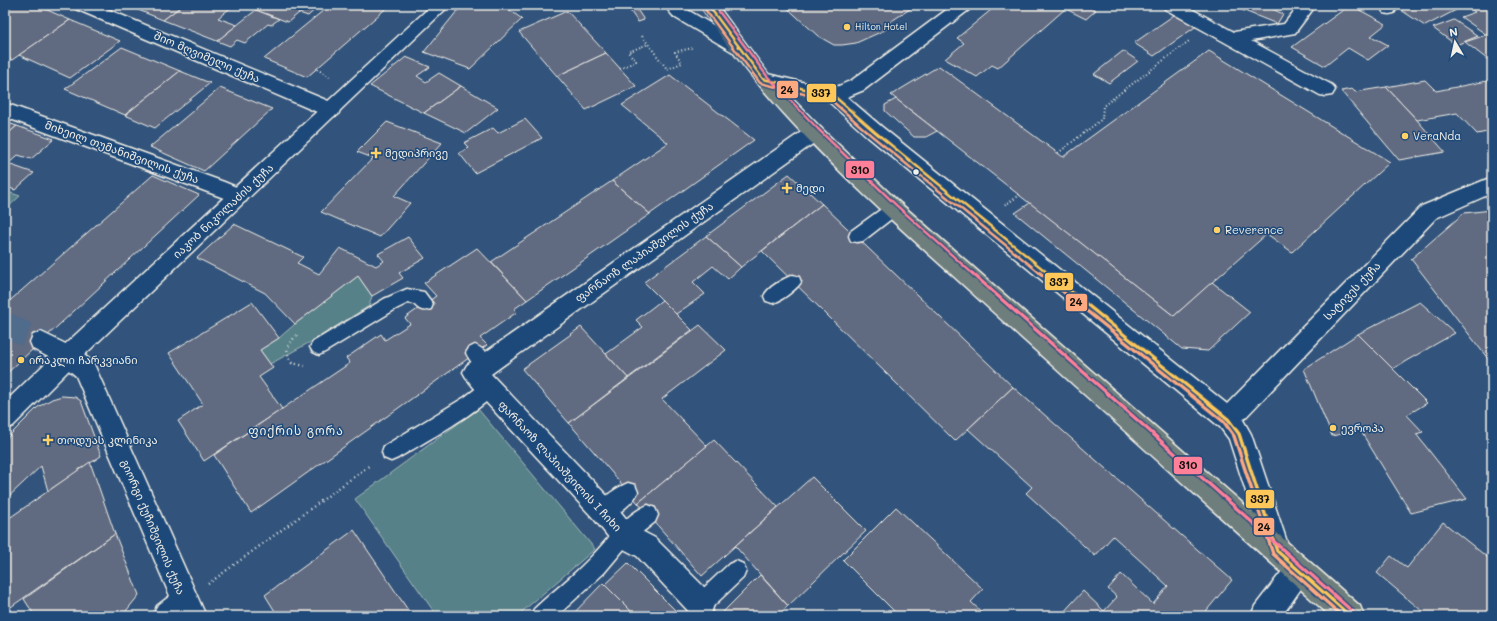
<svg xmlns="http://www.w3.org/2000/svg" width="1497" height="621" font-family="Mali,'Noto Sans Georgian',sans-serif">
<rect width="100%" height="100%" fill="#32547c"/>
<filter id="ink" filterUnits="userSpaceOnUse"><feTurbulence type="fractalNoise" baseFrequency=".025" numOctaves="2"/><feDisplacementMap in="SourceGraphic" scale="8" xChannelSelector="R" yChannelSelector="G"/><feConvolveMatrix kernelMatrix="1 2 1 2 8 2 1 2 1" color-interpolation-filters="sRGB"/></filter>
<g filter="url(#ink)">
<!-- green -->
<g fill="#568189" stroke="#a5b9b8">
<polygon points="5,191 20,196 5,210"/>
<polygon points="358,276 372,296 369,306 314,340 270,364 260,350 279,338 295,324"/>
<polygon points="478,409 595,549 517,616 437,616 355,499"/>
</g>
<!-- building -->
<g fill="#606a81" stroke="#f4f1e8">
<polygon points="5,5 36,5 70,20 12,60 5,56"/>
<polygon points="126,5 183,5 163,20"/>
<polygon points="183,5 234,5 218,18 237,25 217,41 163,20"/>
<polygon points="262,5 320,5 308,16 299,13 288,22 256,10"/>
<polygon points="330,5 390,5 307,77 264,59"/>
<polygon points="462,5 503,5 522,19 470,69 424,52"/>
<polygon points="626,5 634,5 644,20 638,22"/>
<polygon points="784,5 916,5 887,24 885,30 856,43 842,45 834,45 818,36"/>
<polygon points="997,5 1058,5 1065,9 998,68 992,65 977,77 945,59 964,43 957,38"/>
<polygon points="1058,5 1086,5 1096,10 1086,19"/>
<polygon points="1239,5 1264,5 1283,14 1277,24 1237,8"/>
<polygon points="1350,5 1386,24 1371,36 1388,45 1368,60 1348,48 1325,66 1292,47"/>
<polygon points="1398,5 1452,5 1458,9 1425,26 1395,6"/>
<polygon points="1466,5 1485,5 1492,10 1492,33 1487,35 1461,17 1475,12"/>
<polygon points="256,10 279,19 271,25 268,24 245,43 237,40 230,46 217,41"/>
<polygon points="567,11 606,53 557,76 519,32"/>
<polygon points="1177,13 1198,25 1154,56 1134,43"/>
<polygon points="70,20 120,41 70,78 19,55"/>
<polygon points="1454,20 1478,36 1456,45 1433,28"/>
<polygon points="1492,33 1492,63 1465,42"/>
<polygon points="122,47 180,71 125,115 65,89"/>
<polygon points="1123,51 1138,61 1109,83 1094,74"/>
<polygon points="1209,51 1390,162 1292,252 1267,234 1174,316 891,95 939,66 1063,157"/>
<polygon points="606,53 636,86 586,110 557,76"/>
<polygon points="406,57 430,67 417,76 426,82 439,73 461,86 424,113 370,86"/>
<polygon points="180,71 210,83 155,128 125,115"/>
<polygon points="670,75 754,140 650,214 612,181 668,143 622,105"/>
<polygon points="1425,80 1436,91 1492,80 1492,131 1477,134 1457,113 1417,120 1386,87"/>
<polygon points="461,86 498,108 466,133 424,113"/>
<polygon points="1386,87 1417,120 1445,152 1399,160 1341,91 1352,89 1355,92"/>
<polygon points="220,88 272,109 204,171 150,147"/>
<polygon points="896,99 937,131 926,137 914,137 885,111 885,105"/>
<polygon points="525,119 542,138 475,173 459,153 469,148 464,143 493,128 498,133"/>
<polygon points="5,122 17,126 5,136"/>
<polygon points="387,122 442,143 394,196 410,203 380,237 321,212 373,158 357,152"/>
<polygon points="17,126 54,139 31,159 18,155 8,164 34,173 15,190 5,186 5,136"/>
<polygon points="789,174 822,204 741,267 706,236"/>
<polygon points="153,175 199,195 5,375 5,305"/>
<polygon points="612,181 650,214 527,300 491,262"/>
<polygon points="1030,203 1174,316 1212,282 1250,312 1208,351 1182,349 1015,213"/>
<polygon points="822,204 1013,387 955,441 762,251"/>
<polygon points="1492,210 1492,364 1411,259 1464,213"/>
<polygon points="234,224 303,257 297,263 319,274 340,248 376,266 384,261 378,254 408,237 425,258 399,273 403,278 372,296 358,276 295,324 265,293 197,258"/>
<polygon points="706,236 741,267 728,279 713,266 693,282 705,294 676,314 644,282"/>
<polygon points="477,248 527,300 514,309 517,312 480,338 487,345 251,513 214,455 350,363 346,358 381,334 385,340 410,324 405,318 436,296 424,283"/>
<polygon points="662,300 692,330 628,378 606,354 643,327 636,320"/>
<polygon points="252,302 279,338 260,350 273,368 259,377 282,409 204,461 178,421 203,404 169,353"/>
<polygon points="1420,302 1455,333 1392,369 1358,334"/>
<polygon points="700,325 726,350 662,399 707,446 638,503 569,423"/>
<polygon points="581,327 628,378 569,423 522,369"/>
<polygon points="1358,334 1427,403 1407,415 1423,432 1416,434 1467,499 1411,513 1360,430 1332,436 1304,369"/>
<polygon points="1013,387 1232,580 1202,616 1061,615 1083,591 1104,611 1117,597 1108,589 1121,574 1153,604 1168,586 1113,536 1095,556 1026,493 1032,487 968,429"/>
<polygon points="62,396 75,397 81,401 101,456 48,491 41,466 5,500 5,440 38,407 52,399"/>
<polygon points="714,440 778,507 702,576 638,503"/>
<polygon points="90,462 115,534 5,611 5,521"/>
<polygon points="812,477 866,531 788,606 735,546"/>
<polygon points="896,507 983,589 971,602 986,616 899,616 843,560"/>
<polygon points="1443,522 1492,561 1492,616 1428,616 1377,573 1391,556 1407,568"/>
<polygon points="354,530 412,616 278,616 265,595"/>
<polygon points="115,534 139,595 122,616 35,616 24,599"/>
<polygon points="1492,547 1492,561 1486,556"/>
<polygon points="628,563 681,616 636,616 605,585"/>
<polygon points="760,575 788,606 777,616 719,616"/>
<polygon points="603,583 636,616 571,616"/>
</g>
<g fill="none" stroke-linecap="round" stroke-linejoin="round">
<!-- street-tunnel -->
<polyline stroke="#4f6c8c" stroke-width="24" stroke-dasharray="24 12" stroke-linecap="butt" points="5,324 41,342"/>
<!-- lane casing -->
<g stroke="#f4f1e8" stroke-width="3">
<g id="lane">
<polygon points="1385,5 1399,5 1394,13 1389,14 1384,13 1382,10"/>
<polygon points="893,203 899,205 901,209 899,213 863,241 857,242 851,241 849,236 851,231 887,205"/>
<path d="M793 275 799 277 801 282C798 288 779 303 772 303 772 303 767 301 766 301L764 296C768 287 783 279 793 275Z"/>
<path d="M407 289 424 292 433 304 431 309C423 312 419 310 414 304L408 303 396 309 325 352 319 355 313 352 310 347 313 342 384 299Z"/>
<path d="M475 345C484 349 491 355 495 364L492 370 486 372C477 369 470 362 466 353L469 348Z"/>
<path d="M489 381 495 383 498 389C490 406 418 446 398 458L391 461 384 458 382 452 384 446 465 397 483 383Z"/>
<path d="M628 483 635 485 638 492C633 504 616 516 604 521L597 518 594 511C599 499 616 488 628 483Z"/>
<path d="M648 505 655 508 658 515 655 522 630 542 604 573 557 616H531L534 609C552 592 572 577 589 559 608 541 622 516 648 505Z"/>
<polygon points="736,561 743,564 746,571 743,578 708,611 701,614 694,611 691,604 694,597 729,564"/>
</g>
</g>
<!-- street casing -->
<g stroke="#f4f1e8" stroke-width="3">
<g id="street">
<polygon points="74,5 97,5 338,105 340,110 338,115 331,117 324,115 76,9"/>
<polygon points="953,5 972,5 970,9 864,90 847,97 882,127 1227,404 1422,206 1492,177 1492,193 1436,218 1243,420 1251,434 1290,551 1286,560 1277,564 1268,560 1229,439 1220,427 868,137 828,101 757,83 754,79 757,75 763,73 832,89 852,80"/>
<polygon points="1163,5 1184,5 1234,32 1284,24 1299,5 1316,5 1295,33 1251,41 1332,85 1335,90 1332,95 1326,96 1320,95 1165,9"/>
<polygon points="5,103 224,182 246,191 249,196 246,201 239,204 232,201 5,117"/>
<path d="M814 126 821 128 824 133 821 138 491 374 613 502 632 526 655 538 711 594 714 604 711 614C703 616 699 616 691 614L637 556 614 544 595 520 485 401 467 379 463 372 467 365 807 128Z"/>
<polygon points="41,332 76,349 93,362 206,616 153,616 157,606 170,596 76,376 60,363 33,349 30,342 33,335"/>
<polygon points="1298,558 1307,562 1311,571 1307,580 1282,616 1251,616 1255,606 1289,562"/>
</g>
</g>
<!-- secondary casing -->
<g stroke="#f4f1e8" stroke-width="3">
<g id="secondary">
<polygon points="432,5 450,5 76,363 13,426 5,429 5,402 60,349"/>
<polygon points="664,5 682,5 686,9 745,44 748,48 745,52 739,54 733,52 674,17"/>
</g>
</g>
<!-- primary casing -->
<g stroke="#f4f1e8" stroke-width="3">
<path id="primary" d="M700 5H717L769 75 821 128 900 203 1360 606 1364 616H1330C1214 511 1098 407 982 302 882 211 773 120 700 5Z"/>
</g>
<!-- path-far1 -->
<g stroke="#f4f1e8" stroke-width="2" stroke-dasharray="1 2.5" stroke-linecap="butt">
<polyline points="642,36 667,69 682,63 675,52 692,48"/>
<polyline points="317,69 330,77"/>
<polyline points="620,69 636,61 628,52 648,44"/>
<polyline points="1058,153 1102,119 1103,106 1189,41"/>
<polyline points="1005,205 1020,195"/>
</g>
<!-- path -->
<g stroke="#f4f1e8" stroke-width="2.5" stroke-dasharray="1 3.5" stroke-linecap="butt">
<path d="M297 335C287 345 284 350 292 363L305 366"/>
<polyline points="208,584 370,465"/>
</g>
<!-- lane -->
<use href="#lane" fill="#1f4a7a" fill-rule="evenodd"/>
<!-- street -->
<use href="#street" fill="#1f4a7a" fill-rule="evenodd"/>
<!-- secondary -->
<use href="#secondary" fill="#1f4a7a" fill-rule="evenodd"/>
<!-- primary -->
<use href="#primary" fill="#6d7e7c" fill-rule="evenodd"/>
<!-- bus-1-far1 casing -->
<g stroke="#1f4a7a" stroke-width="5">
<polyline id="bus-1-far1" points="708,5 763,79 834,96 875,132 1049,274"/>
</g>
<!-- bus-1 casing -->
<g stroke="#1f4a7a" stroke-width="6">
<polyline id="bus-1" points="1048,273 1228,419 1239,434 1277,551 1350,616"/>
</g>
<!-- bus-2-far1 casing -->
<g stroke="#1f4a7a" stroke-width="5">
<polyline id="bus-2-far1" points="704,8 760,83 832,101 872,136 1041,274"/>
</g>
<!-- bus-2 casing -->
<g stroke="#1f4a7a" stroke-width="6">
<polyline id="bus-2" points="1040,273 1224,422 1234,436 1273,554 1342,616"/>
</g>
<!-- bus-3-far1 casing -->
<g stroke="#1f4a7a" stroke-width="5">
<polyline id="bus-3-far1" points="714,5 767,76 818,129 896,205 973,274"/>
</g>
<!-- bus-3 casing -->
<g stroke="#1f4a7a" stroke-width="6">
<polyline id="bus-3" points="972,273 1353,612"/>
</g>
<!-- bus-1-far1 -->
<use href="#bus-1-far1" stroke="#fdc75a" stroke-width="2.5"/>
<!-- bus-1 -->
<use href="#bus-1" stroke="#fdc75a" stroke-width="3.5"/>
<!-- bus-2-far1 -->
<use href="#bus-2-far1" stroke="#ffa980" stroke-width="2.5"/>
<!-- bus-2 -->
<use href="#bus-2" stroke="#ffa980" stroke-width="3.5"/>
<!-- bus-3-far1 -->
<use href="#bus-3-far1" stroke="#ff8098" stroke-width="2.5"/>
<!-- bus-3 -->
<use href="#bus-3" stroke="#ff8098" stroke-width="3.5"/>
</g>
</g>
<!-- markers -->
<g fill="#ffd166" stroke="#1f4a7a" stroke-width="1.5">
<circle cx="847" cy="27" r="4"/>
<circle cx="1405" cy="136" r="4"/>
<path d="M374 147h4v4h4v4h-4v4h-4v-4h-4v-4h4z"/>
<path d="M785 182h4v4h4v4h-4v4h-4v-4h-4v-4h4z"/>
<circle cx="1217" cy="230" r="4"/>
<circle cx="21" cy="360" r="4"/>
<circle cx="1333" cy="428" r="4"/>
<path d="M46 434h4v4h4v4h-4v4h-4v-4h-4v-4h4z"/>
</g>
<circle fill="#f4f1e8" stroke="#1f4a7a" stroke-width="1.5" cx="916" cy="172" r="3.5"/>
<g text-anchor="middle" stroke-width="3" stroke-linejoin="round" paint-order="stroke">
<!-- far-poi labels -->
<g font-size="9" fill="#f4f1e8" stroke="#1f4a7a" text-anchor="start">
<text x="855" y="30">Hilton Hotel</text>
</g>
<!-- street labels -->
<g font-size="11" fill="#f4f1e8" stroke="#1f4a7a">
<text transform="translate(207 57) rotate(23)" y="4">შიო მღვიმელი ქუჩა</text>
<text transform="translate(122 152) rotate(20)" y="4">მიხეილ თუმანიშვილის ქუჩა</text>
<text transform="translate(223 211) rotate(-43)" y="4">იაკობ ნიკოლაძის ქუჩა</text>
<text transform="translate(644 252) rotate(-35)" y="4">ფარნაოზ ლაპიაშვილის ქუჩა</text>
<text transform="translate(1352 291) rotate(-46)" y="4">სატივეს ქუჩა</text>
<text transform="translate(560 466) rotate(47)" y="4">ფარნაოზ ლაპიაშვილის I ჩიხი</text>
<text transform="translate(153 527) rotate(67)" y="4">გიორგი ქუჩიშვილის ქუჩა</text>
</g>
<!-- poi labels -->
<g font-size="11" fill="#f4f1e8" stroke="#1f4a7a" text-anchor="start">
<text x="1413" y="140">VeraNda</text>
<text x="385" y="157">მედიპრივე</text>
<text x="796" y="192">მედი</text>
<text x="1225" y="234">Reverence</text>
<text x="29" y="364">ირაკლი ჩარკვიანი</text>
<text x="1341" y="432">ევროპა</text>
<text x="57" y="444">თოდუას კლინიკა</text>
</g>
<!-- neighbourhood labels -->
<g font-size="12" letter-spacing="1" fill="#f4f1e8" stroke="#1f4a7a">
<text x="296" y="435">ფიქრის გორა</text>
</g>
</g>
<g stroke="#1f4a7a" stroke-width="1.5">
<rect x="776" y="80" width="23" height="19" rx="4" fill="#ffa980"/>
<rect x="806" y="83" width="31" height="20" rx="4" fill="#fdc75a"/>
<rect x="845" y="160" width="30" height="19" rx="4" fill="#ff8098"/>
<rect x="1044" y="272" width="30" height="19" rx="4" fill="#fdc75a"/>
<rect x="1065" y="293" width="23" height="19" rx="4" fill="#ffa980"/>
<rect x="1173" y="456" width="30" height="19" rx="4" fill="#ff8098"/>
<rect x="1245" y="489" width="30" height="20" rx="4" fill="#fdc75a"/>
<rect x="1253" y="517" width="22" height="19" rx="4" fill="#ffa980"/>
</g>
<g font-size="11" text-anchor="middle" font-weight="bold" fill="#111">
<text x="787" y="94">24</text>
<text x="821" y="97">337</text>
<text x="860" y="174">310</text>
<text x="1059" y="286">337</text>
<text x="1076" y="306">24</text>
<text x="1188" y="469">310</text>
<text x="1260" y="503">337</text>
<text x="1264" y="531">24</text>
</g>
<!-- margin -->
<rect width="1497" height="621" fill="none" stroke="#1f4a7a" stroke-width="20"/>
<rect x="10" y="10" width="1477" height="601" fill="none" stroke="#f4f1e8" stroke-width="1.5" filter="url(#ink)"/>
<!-- north arrow -->
<g transform="translate(1455 42) rotate(351)" stroke="#1f4a7a" stroke-width="3" paint-order="stroke">
<path d="M0-3L7 15L0 10L-7 15Z" fill="#f4f1e8"/>
<text y="-6" font-size="11" font-weight="bold" text-anchor="middle" fill="#f4f1e8">N</text>
</g>
</svg>
